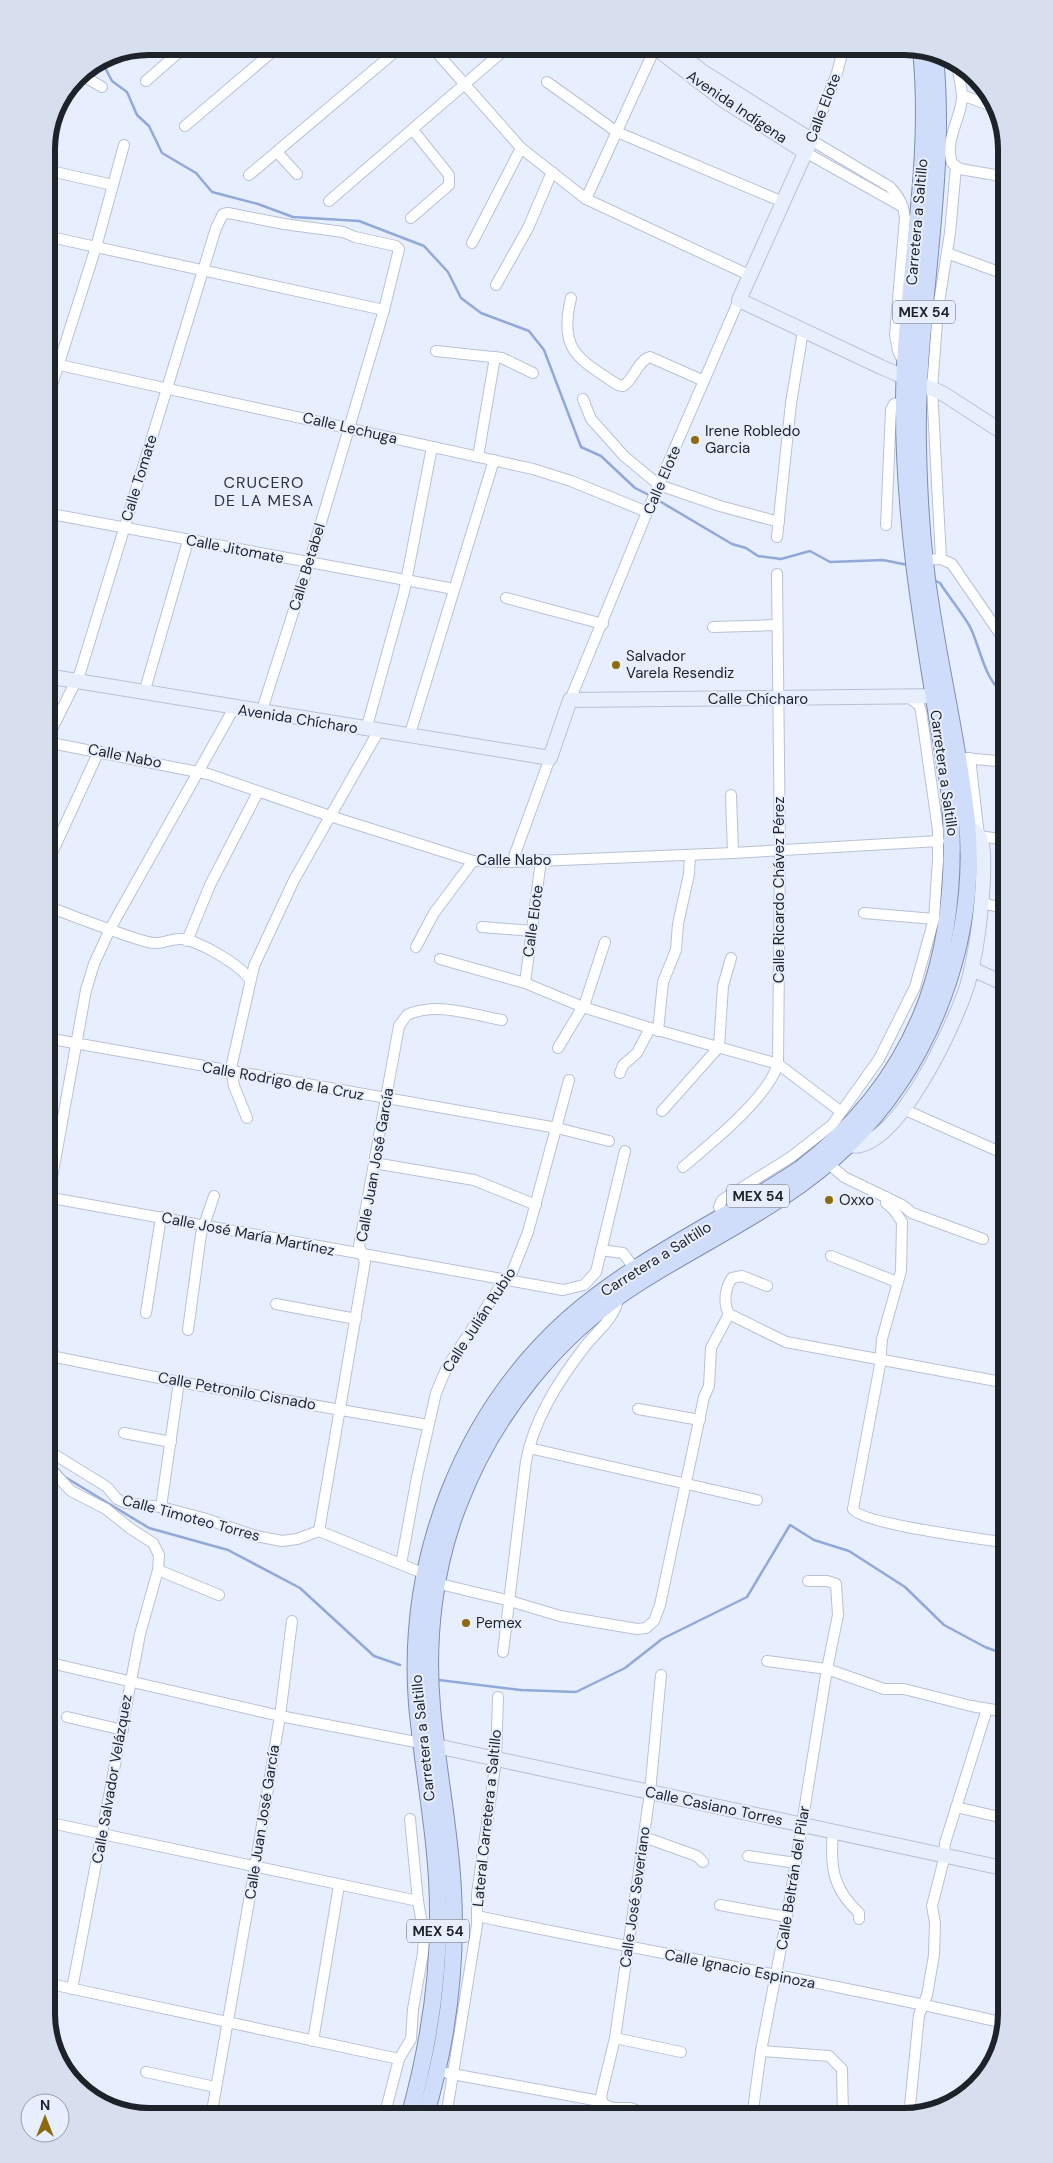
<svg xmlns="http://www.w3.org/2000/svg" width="1053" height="2163" font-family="'DM Sans',sans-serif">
<rect width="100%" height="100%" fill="#e7efff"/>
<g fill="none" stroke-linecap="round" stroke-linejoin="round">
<!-- stream -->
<g stroke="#91a9d9" stroke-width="2.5">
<polyline points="101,60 112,81 127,92 137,115 149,126 162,153 196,173 212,192 258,204 293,217 359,221 424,246 448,272 461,298 481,313 529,331 544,350 581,447 601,456 635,488 651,496"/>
<polyline points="656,499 732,544 746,548 758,556 781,559 810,551 830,562 883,560 908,565"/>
<path d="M932 579 940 583C949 597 960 610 969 625 980 644 984 684 1007 695"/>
<polyline points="46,1456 65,1477 149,1528 228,1550 300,1588 374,1656 400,1665"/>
<polyline points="439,1680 521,1690 576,1692 625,1668 662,1639 747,1597 790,1525 814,1540 849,1551 905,1587 944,1625 985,1647 1007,1655"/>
</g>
<!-- street casing -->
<g stroke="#b8c1d5" stroke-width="12">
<g id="street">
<polyline points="431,46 521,148 586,199 749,275"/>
<path d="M844 46 837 73 811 140 890 187C899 196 904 205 905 218L895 335 898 351 904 363"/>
<path d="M957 64C958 73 963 93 962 99 960 120 944 142 952 163L960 169 1007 177"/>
<polyline points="80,74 102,87"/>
<polyline points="146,81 186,46"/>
<polyline points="547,82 617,132 783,202"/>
<polyline points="962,95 997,108"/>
<polyline points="185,126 279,46"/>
<polyline points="277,152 297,174"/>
<polyline points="805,152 903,207"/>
<polyline points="46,170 113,185"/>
<polyline points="249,175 402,46"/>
<polyline points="586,199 656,46"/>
<polyline points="329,201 509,46"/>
<polyline points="411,218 449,185 449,175 413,130"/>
<polyline points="46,236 384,310"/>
<polyline points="472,243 521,148"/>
<polyline points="947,253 1007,275"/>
<polyline points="496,285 528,228 552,172"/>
<path d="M571 298C558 351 579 359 618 385L623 386C634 380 638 360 650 357L704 381"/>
<polyline points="436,351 502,358 533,373"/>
<polyline points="46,362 533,469 571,481 647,512"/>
<polyline points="583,399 591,419 624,456 659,485 720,506 779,522"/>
<polyline points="46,404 96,247 124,145"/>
<polyline points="478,457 495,357"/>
<polyline points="46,513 454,589"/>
<polyline points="886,525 891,410 894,404 904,402"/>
<polyline points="777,537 791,403 803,331"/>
<polyline points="941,559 932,388 938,309 950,233 956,167"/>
<polyline points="925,560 941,559 952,564 998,631 1007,638"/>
<polyline points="1006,561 1007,561"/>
<polyline points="506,598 603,624"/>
<polyline points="713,627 777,625"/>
<polyline points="144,693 188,541"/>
<polyline points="570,700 650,505 739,300"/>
<polyline points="366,730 404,592 432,447"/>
<polyline points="409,737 494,460"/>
<polyline points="46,741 80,673 216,228 223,214 228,213 284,224 343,232 355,237 396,246 399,249 384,310 309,563 261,713"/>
<polyline points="46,742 208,774 330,816 473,861 512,862 733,853 939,841"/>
<polyline points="964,758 1007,762"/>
<polyline points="970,758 979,836 1007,840"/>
<polyline points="731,795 733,853"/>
<polyline points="512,862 550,758"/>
<polyline points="46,866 99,751"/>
<polyline points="982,903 1007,909"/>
<path d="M46 906C79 918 111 931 144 941 163 947 167 938 182 939 199 941 241 965 250 980"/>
<polyline points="864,913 934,919"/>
<polyline points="482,927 532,931"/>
<polyline points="187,941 210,885 258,792"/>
<polyline points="416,947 434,913 473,861"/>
<polyline points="440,959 525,983 583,1007 650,1028 778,1064 840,1111"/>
<polyline points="525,983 541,860"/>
<polyline points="658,1031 663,982 676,950 678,924 689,874 690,855"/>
<polyline points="46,1038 557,1128 609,1141"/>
<polyline points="558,1048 585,1003 605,942"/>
<polyline points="620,1073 623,1065 637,1053 650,1028"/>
<polyline points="903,1109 1007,1155"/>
<polyline points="662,1111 719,1047 723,986 731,958"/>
<polyline points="247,1118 234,1086 231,1068 254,966 294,880 378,732"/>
<polyline points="374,1163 474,1180 536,1205"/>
<polyline points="828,1163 844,1177 902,1205 912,1213 983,1239"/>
<path d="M683 1167C711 1143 767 1099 778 1064L780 851 777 574"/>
<polyline points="46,1197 563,1290 584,1285 596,1272 625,1151"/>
<path d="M886 1197V1203L894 1210 902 1222 901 1271 882 1339 880 1365 853 1509C861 1524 984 1539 1007 1543"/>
<polyline points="46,1211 86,990 94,964 110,929 234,708"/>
<polyline points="724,1216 719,1207 722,1200 791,1157 832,1125 879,1059 915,987 934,919 938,860 938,830 921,711 919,705 910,698"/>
<polyline points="601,1250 623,1253 635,1269"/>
<polyline points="831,1256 897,1282"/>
<path d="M767 1286 742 1276 732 1278C725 1288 723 1303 729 1314L786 1342 1007 1383"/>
<polyline points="276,1304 356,1319"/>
<polyline points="146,1313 161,1217"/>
<polyline points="188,1330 201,1234 214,1196"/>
<polyline points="46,1355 179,1382 428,1425"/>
<polyline points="638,1409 700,1420"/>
<polyline points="124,1433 171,1442"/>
<polyline points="529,1448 757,1500"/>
<polyline points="52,1453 107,1487 117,1499 126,1503 161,1507 203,1518 256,1536 282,1541 297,1539 319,1531 425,1574"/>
<polyline points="46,1464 71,1491 106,1509 131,1529 153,1543 159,1555 158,1570 219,1595"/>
<polyline points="161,1507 179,1382"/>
<path d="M319 1531 365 1262 359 1246 399 1026 407 1015C436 1001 472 1015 502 1020"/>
<polyline points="401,1564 417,1477 436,1393 447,1367 499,1288 511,1275 528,1232 569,1080"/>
<polyline points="1002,1574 1007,1541"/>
<polyline points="436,1583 510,1601 560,1616 637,1629 646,1628 654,1621 660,1605 704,1397 709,1386 711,1348 729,1314"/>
<path d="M503 1652 526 1461C534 1420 557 1383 583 1349 596 1331 615 1320 619 1296"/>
<polyline points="767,1661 827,1669 884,1689 904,1689 971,1706 1007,1712"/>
<polyline points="46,1662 280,1716 421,1743"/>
<polyline points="67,1717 123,1730"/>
<polyline points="956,1807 995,1816"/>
<polyline points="46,1822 418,1901"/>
<path d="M833 1831C830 1866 832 1888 859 1913V1919"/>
<polyline points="644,1837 697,1856 703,1862"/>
<polyline points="748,1856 796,1863"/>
<polyline points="720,1905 787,1917"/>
<path d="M477 1916C652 1953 829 1982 1004 2023"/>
<polyline points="46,1983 399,2059"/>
<polyline points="72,1989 140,1634 158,1570"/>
<polyline points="615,2038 681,2052"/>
<polyline points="313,2041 339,1885"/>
<polyline points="761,2051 829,2056 842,2069 843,2117"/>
<polyline points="146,2072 215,2087"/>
<polyline points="447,2073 594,2100 613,2108 630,2108 650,2115 675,2114 684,2117"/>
<polyline points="909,2116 919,2015 927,1995 934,1955 935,1923 932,1906 943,1863 945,1843 987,1709"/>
<polyline points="211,2117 255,1867 280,1716 292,1621"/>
<polyline points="384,2117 399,2059 411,2039 413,2009 423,1953 424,1936 418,1901 410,1819"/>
<polyline points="446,2117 477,1925 477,1894 496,1760 498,1697"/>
<polyline points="605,2117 601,2096 615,2038 628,1948 650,1792 661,1675"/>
<polyline points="752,2117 761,2051 787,1917 827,1669 838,1615 836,1584 827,1581 808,1581"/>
</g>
</g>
<!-- secondary casing -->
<g stroke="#b8c1d5" stroke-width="16">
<g id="secondary">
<polyline points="653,46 723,100 805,152"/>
<polyline points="669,46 703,72 811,140 739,300 881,367 942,393 1007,435"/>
<polyline points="46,676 550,758 570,700 943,696"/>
<polyline points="972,969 1007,985"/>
<path d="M848 1145C895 1157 957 1020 968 983 977 950 981 914 983 881 983 869 985 846 979 836 976 832 971 828 967 826"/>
<polyline points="427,1744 1007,1869"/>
</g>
</g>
<!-- primary casing -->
<g stroke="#7d8dae" stroke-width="18">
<g id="primary">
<path d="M409 2117C428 2049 439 1982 438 1911 438 1842 423 1773 417 1704 406 1561 461 1415 568 1319 637 1258 724 1220 800 1169 926 1073 963 942 949 789 928 658 903 534 904 400 905 283 933 167 921 50"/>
<path d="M425 2117C447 2044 457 1966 453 1890 450 1828 437 1768 432 1707 426 1639 434 1567 459 1504 493 1415 557 1335 637 1284 707 1239 788 1204 848 1145 932 1063 978 939 967 821 959 749 942 678 931 606 922 553 919 499 918 445 915 316 948 185 935 56"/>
</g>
</g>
<!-- street -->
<use href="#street" stroke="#fff" stroke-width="10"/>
<!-- secondary -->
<use href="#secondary" stroke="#e7eefc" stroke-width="14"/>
<!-- primary -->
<use href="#primary" stroke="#d0ddfa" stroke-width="16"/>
</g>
<!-- markers -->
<g fill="#8e6a0d" stroke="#e7efff" stroke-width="2">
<circle cx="695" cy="440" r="5"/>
<circle cx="616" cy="665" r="5"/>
<circle cx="829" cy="1200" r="5"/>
<circle cx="466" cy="1623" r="5"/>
</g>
<g text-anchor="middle" stroke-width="4" stroke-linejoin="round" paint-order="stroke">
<!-- shield labels -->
<g fill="#e7efff" stroke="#5a6069" stroke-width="1">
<rect x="893" y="300.5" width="62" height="23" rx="4"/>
<rect x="727" y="1184.5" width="62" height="23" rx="4"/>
<rect x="407" y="1919.5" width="62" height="23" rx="4"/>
</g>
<g font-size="14" font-weight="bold" fill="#1e2229">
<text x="924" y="317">MEX 54</text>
<text x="758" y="1201">MEX 54</text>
<text x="438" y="1936">MEX 54</text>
</g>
<!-- street labels -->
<g font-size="15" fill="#1e2229" stroke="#e7efff">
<text transform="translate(737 107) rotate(34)" y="5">Avenida Indígena</text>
<text transform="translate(823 108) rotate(-69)" y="5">Calle Elote</text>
<text transform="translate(917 222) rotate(-85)" y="5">Carretera a Saltillo</text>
<text transform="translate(350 428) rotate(13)" y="5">Calle Lechuga</text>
<text transform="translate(139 478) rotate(-73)" y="5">Calle Tomate</text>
<text transform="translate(662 480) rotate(-67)" y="5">Calle Elote</text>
<text transform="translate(235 549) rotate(11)" y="5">Calle Jitomate</text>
<text transform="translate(307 567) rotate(-73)" y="5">Calle Betabel</text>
<text x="758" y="704">Calle Chícharo</text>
<text transform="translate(298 719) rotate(9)" y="5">Avenida Chícharo</text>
<text transform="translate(125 756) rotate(11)" y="5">Calle Nabo</text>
<text transform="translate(944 773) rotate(82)" y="5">Carretera a Saltillo</text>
<text x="514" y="865">Calle Nabo</text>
<text transform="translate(779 890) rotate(-90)" y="5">Calle Ricardo Chávez Pérez</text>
<text transform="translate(533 921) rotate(-82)" y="5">Calle Elote</text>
<text transform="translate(283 1081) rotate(10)" y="5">Calle Rodrigo de la Cruz</text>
<text transform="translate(375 1165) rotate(-80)" y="5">Calle Juan José García</text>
<text transform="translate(248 1234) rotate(11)" y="5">Calle José María Martínez</text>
<text transform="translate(656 1259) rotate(-32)" y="5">Carretera a Saltillo</text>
<text transform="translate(479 1320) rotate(-57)" y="5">Calle Julián Rubio</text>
<text transform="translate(237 1391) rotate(10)" y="5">Calle Petronilo Cisnado</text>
<text transform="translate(191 1518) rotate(15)" y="5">Calle Timoteo Torres</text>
<text transform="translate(423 1738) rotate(-96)" y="5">Carretera a Saltillo</text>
<text transform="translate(112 1779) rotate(-80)" y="5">Calle Salvador Velázquez</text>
<text transform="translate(714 1806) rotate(12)" y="5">Calle Casiano Torres</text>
<text transform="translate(487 1818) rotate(-84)" y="5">Lateral Carretera a Saltillo</text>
<text transform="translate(262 1822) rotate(-81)" y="5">Calle Juan José García</text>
<text transform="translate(793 1878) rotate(-81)" y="5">Calle Beltrán del Pilar</text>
<text transform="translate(635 1897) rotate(-82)" y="5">Calle José Severiano</text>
<text transform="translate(740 1969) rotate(11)" y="5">Calle Ignacio Espinoza</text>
</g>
<!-- poi labels -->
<g font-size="15" fill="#1e2229" stroke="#e7efff" text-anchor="start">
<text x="705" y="436">Irene Robledo<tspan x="705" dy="17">Garcia</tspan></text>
<text x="626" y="661">Salvador<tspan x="626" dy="17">Varela Resendiz</tspan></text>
<text x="839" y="1205">Oxxo</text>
<text x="476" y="1628">Pemex</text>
</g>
<!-- neighbourhood labels -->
<g font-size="16" letter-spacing="1" fill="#2c3444" stroke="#e7efff">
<text x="264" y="488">CRUCERO<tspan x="264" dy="18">DE LA MESA</tspan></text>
</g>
</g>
<!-- crop -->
<path d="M0 0H1053V2163H0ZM149 55H904A94 94 0 0 1 998 149V2014A94 94 0 0 1 904 2108H149A94 94 0 0 1 55 2014V149A94 94 0 0 1 149 55Z" fill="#d7dfee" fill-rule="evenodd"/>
<path fill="none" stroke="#1e2229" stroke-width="6" d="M149 55H904A94 94 0 0 1 998 149V2014A94 94 0 0 1 904 2108H149A94 94 0 0 1 55 2014V149A94 94 0 0 1 149 55Z"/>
<!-- north arrow -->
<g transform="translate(45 2118)"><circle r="24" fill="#e7efff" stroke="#979da9"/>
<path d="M0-4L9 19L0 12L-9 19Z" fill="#8e6a0d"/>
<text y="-8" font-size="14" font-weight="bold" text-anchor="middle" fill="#1e2229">N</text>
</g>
</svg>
